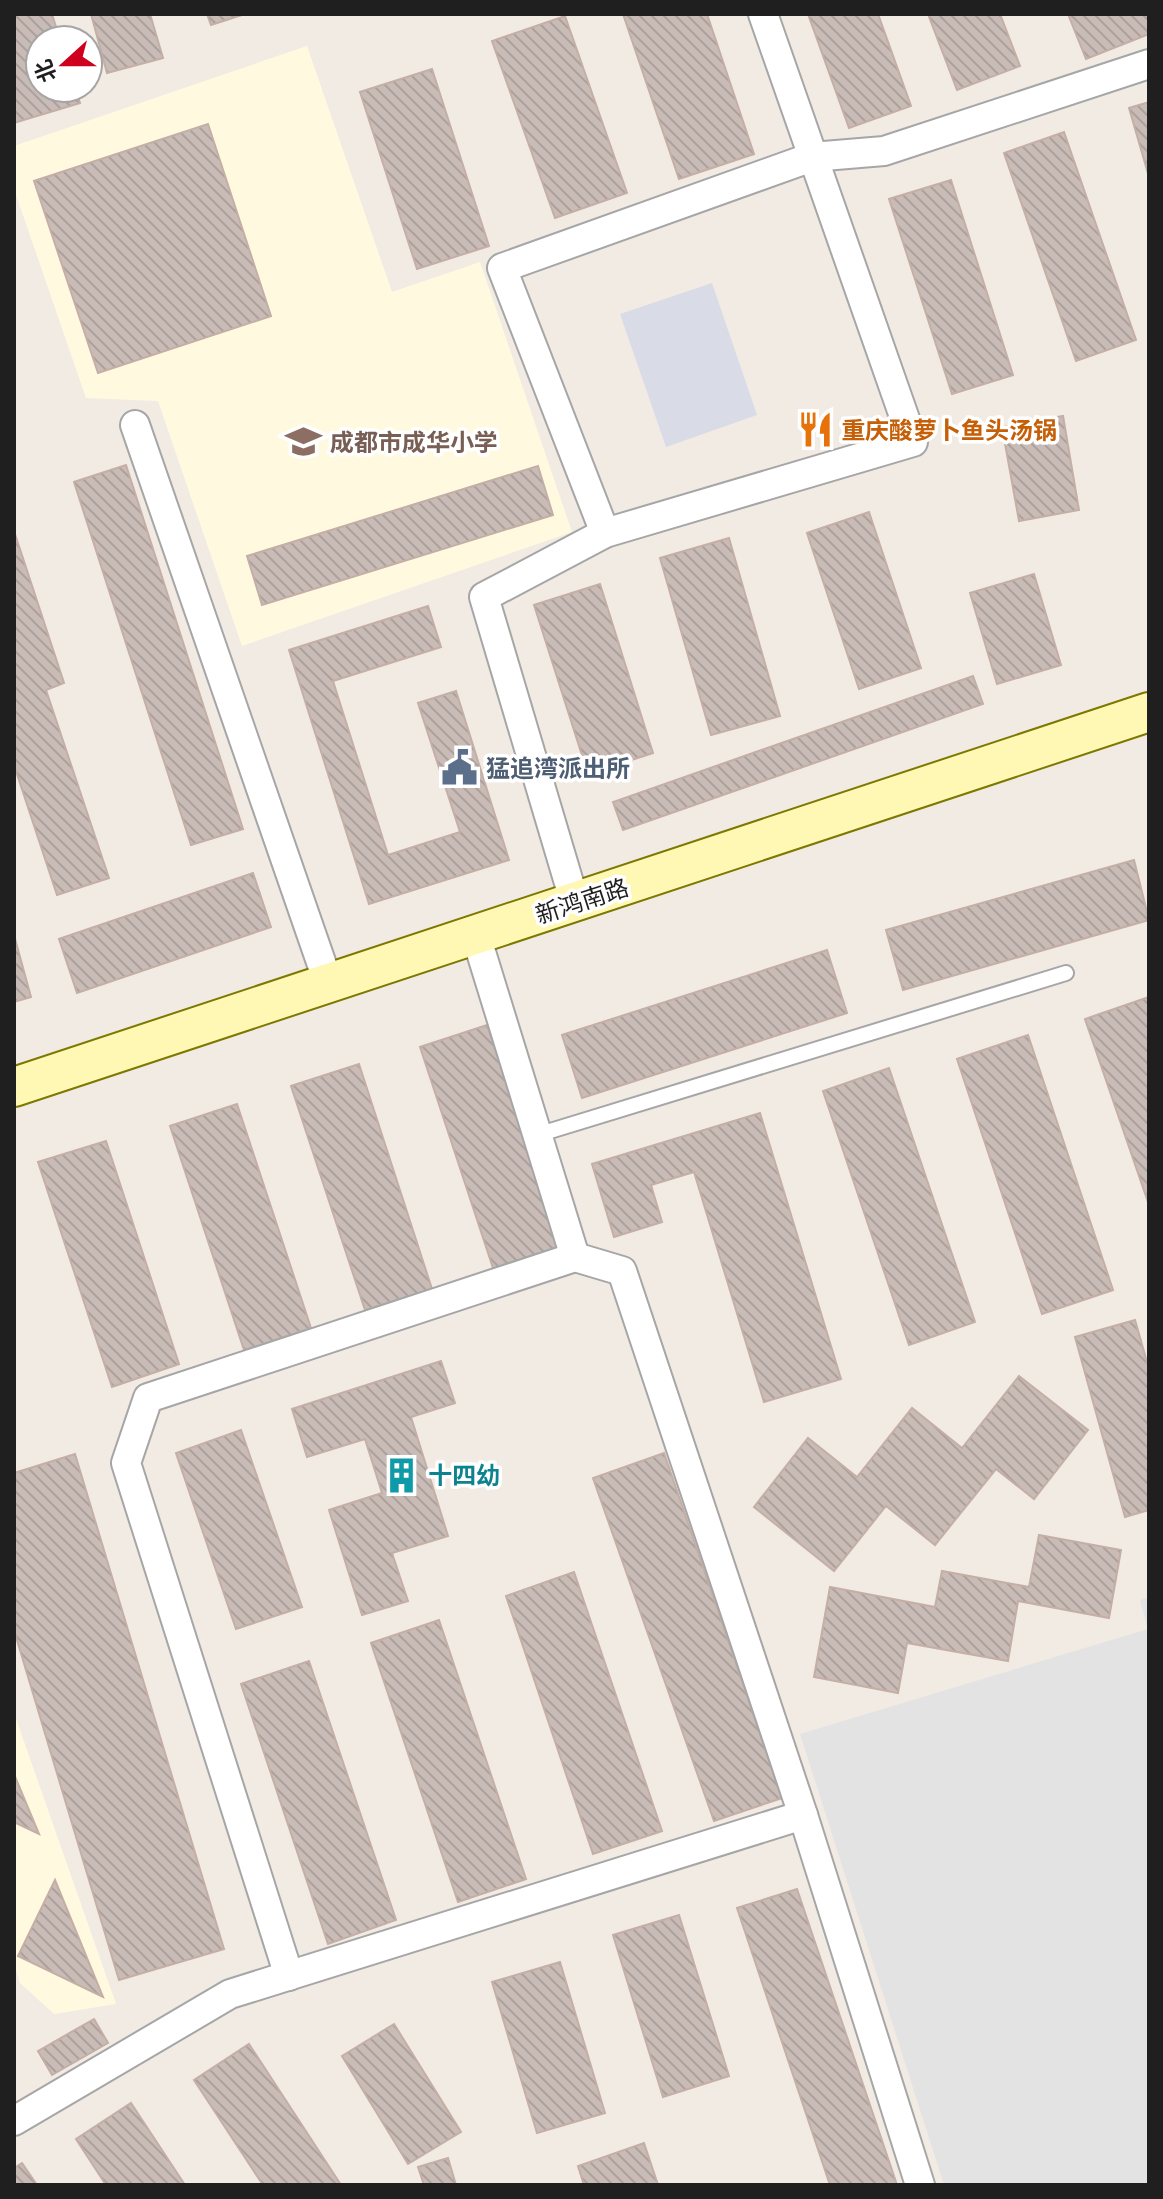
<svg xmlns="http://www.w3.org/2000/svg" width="1163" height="2199" viewBox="0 0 1163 2199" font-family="'PT Sans Narrow','Noto Sans SC',sans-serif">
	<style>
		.education { fill: #fffadf }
		.parking { fill: #e3e3e3 }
		.plaza { fill: #d9dbe7 }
		.building { fill: url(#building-back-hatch); stroke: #c4aea5; stroke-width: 2 }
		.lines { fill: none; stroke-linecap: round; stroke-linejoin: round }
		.lane-casing { stroke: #a6a6a6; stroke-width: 18 }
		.street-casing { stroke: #a6a6a6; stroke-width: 32 }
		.secondary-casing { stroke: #7c7800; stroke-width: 42 }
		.lane { stroke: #fff; stroke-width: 14 }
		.street { stroke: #fff; stroke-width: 28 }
		.secondary { stroke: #fff8b4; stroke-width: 38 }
		.labels { text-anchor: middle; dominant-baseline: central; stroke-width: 7; stroke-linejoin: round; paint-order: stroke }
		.food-label { font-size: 24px; font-weight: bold; fill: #c56008; stroke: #fff; text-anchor: start }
		.education-label { font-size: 24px; font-weight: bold; fill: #785e54; stroke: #fff; text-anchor: start }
		.service-label { font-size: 24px; font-weight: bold; fill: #4e5e75; stroke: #fff; text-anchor: start }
		.street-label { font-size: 24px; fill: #1f1f1f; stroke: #fff }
		.culture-label { font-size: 24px; font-weight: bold; fill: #0d838f; stroke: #fff; text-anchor: start }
	</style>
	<defs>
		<pattern id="building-back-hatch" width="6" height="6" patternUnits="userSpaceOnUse" patternTransform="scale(2)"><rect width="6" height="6" fill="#c9bcb7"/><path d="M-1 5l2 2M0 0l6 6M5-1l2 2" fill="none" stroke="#aca19d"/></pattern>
	</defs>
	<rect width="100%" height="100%" fill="#f1ebe4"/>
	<g class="education">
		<path d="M307,46L392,292L480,262L572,532L242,646L158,401L86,398L14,189V146Z"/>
		<path d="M14,1713L116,2004L54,2014L20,1983L14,1964Z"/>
	</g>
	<path class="parking" d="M1149,1597V2185H944L800,1734L1148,1629L1140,1600Z"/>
	<path class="plaza" d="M712,283L757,415L666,447L620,314Z"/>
	<g class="building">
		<path d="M14,14H52L60,40H40V88H75L80,103L14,123Z"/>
		<path d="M91,14H150L163,58L107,73Z"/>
		<path d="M207,14H245L211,25Z"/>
		<path d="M623,14H707L754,154L679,179Z"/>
		<path d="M808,14H878L911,106L849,128Z"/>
		<path d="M928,14H1000L1020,66L957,90Z"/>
		<path d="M1068,14H1149V34L1086,59Z"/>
		<path d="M565,16L627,193L555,218L492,41Z"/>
		<path d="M432,69L489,246L417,269L360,92Z"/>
		<path d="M1149,102V177L1129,108Z"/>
		<path d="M208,124L271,316L98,373L34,181Z"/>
		<path d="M1064,132L1136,340L1076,361L1004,153Z"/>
		<path d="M951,180L1013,375L952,394L889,199Z"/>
		<path d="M1063,416L1079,510L1019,521L1002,427Z"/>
		<path d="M126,465L243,829L191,845L74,482Z"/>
		<path d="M538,466L553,515L262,605L247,556Z"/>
		<path d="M869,512L921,668L859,689L807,533Z"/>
		<path d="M14,531L64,683L46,690L109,878L57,895L14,765Z"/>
		<path d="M729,538L780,716L711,735L660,558Z"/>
		<path d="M1034,574L1061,665L997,684L970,593Z"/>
		<path d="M600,584L653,753L588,774L534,605Z"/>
		<path d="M428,606L441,647L333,681L388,855L460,832L418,703L456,691L509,860L369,904L289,650Z"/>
		<path d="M973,676L983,704L623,830L613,802Z"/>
		<path d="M1134,860L1149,920L903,990L886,930Z"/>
		<path d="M253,873L271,927L77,993L59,939Z"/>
		<path d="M14,935L31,997L14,1002Z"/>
		<path d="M827,950L847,1013L582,1098L562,1035Z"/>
		<path d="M1149,997V1205L1085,1019Z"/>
		<path d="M487,1025L561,1249L494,1271L420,1047Z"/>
		<path d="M1028,1035L1113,1290L1042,1314L957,1059Z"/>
		<path d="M359,1064L432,1289L365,1310L291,1086Z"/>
		<path d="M889,1068L975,1322L909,1345L823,1091Z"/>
		<path d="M237,1104L311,1328L244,1350L170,1126Z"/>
		<path d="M760,1113L841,1379L764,1402L694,1172L651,1185L662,1222L614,1237L592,1164Z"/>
		<path d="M106,1141L179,1364L112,1387L38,1162Z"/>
		<path d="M1135,1320L1149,1369V1510L1125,1517L1075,1337Z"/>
		<path d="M441,1361L455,1403L411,1417L448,1536L392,1553L408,1601L362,1615L329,1510L382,1493L365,1439L307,1457L292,1409Z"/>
		<path d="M1019,1376L1088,1430L1034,1499L996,1469L935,1545L886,1506L834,1571L754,1507L808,1438L857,1477L912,1408L962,1448Z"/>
		<path d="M241,1430L302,1607L236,1629L176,1453Z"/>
		<path d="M664,1453L782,1798L714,1821L593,1478Z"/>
		<path d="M75,1454L224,1949L119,1980L14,1630V1473Z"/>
		<path d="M1039,1535L1121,1550L1109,1618L1018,1601L1008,1661L907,1643L898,1693L814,1677L830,1587L935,1607L942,1571L1029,1587Z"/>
		<path d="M574,1572L662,1831L593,1854L506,1596Z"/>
		<path d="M439,1620L526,1879L458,1902L371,1643Z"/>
		<path d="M309,1661L396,1920L328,1944L241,1684Z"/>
		<path d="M14,1774L39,1834L14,1822Z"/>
		<path d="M55,1880L103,1997L18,1956Z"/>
		<path d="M797,1889L897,2185H830L737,1908Z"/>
		<path d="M679,1915L729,2076L663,2097L613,1935Z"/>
		<path d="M560,1962L605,2113L537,2133L492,1982Z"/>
		<path d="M94,2019L108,2043L52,2075L38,2051Z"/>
		<path d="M394,2024L461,2132L408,2164L342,2056Z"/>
		<path d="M249,2044L341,2185H263L194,2080Z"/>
		<path d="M131,2103L185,2185H106L76,2139Z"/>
		<path d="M644,2143L658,2185H584L578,2166Z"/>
		<path d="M448,2158L456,2185H424L418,2167Z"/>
		<path d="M22,2163L37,2185H14V2168Z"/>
	</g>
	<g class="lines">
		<defs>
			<path id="lane" d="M537,1135L1066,973"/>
			<g id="street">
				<path d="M135,425L329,985"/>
				<path d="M605,533L502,268L812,157L884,151L1149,64"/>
				<path d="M575,903L484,597L605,533L913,442L763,14"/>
				<path d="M476,936L575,1257L622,1271L803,1815L920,2185"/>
				<path d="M289,1976L126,1463L148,1398L575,1257"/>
				<path d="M14,2121L230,1994L803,1815"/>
			</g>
			<path id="secondary" d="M14,1087L1149,712"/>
		</defs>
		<use href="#lane" class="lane-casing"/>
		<use href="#street" class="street-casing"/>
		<use href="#secondary" class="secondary-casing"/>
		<use href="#lane" class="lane"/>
		<use href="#street" class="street"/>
		<use href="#secondary" class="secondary"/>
	</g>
	<defs>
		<symbol id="restaurant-bare" viewBox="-9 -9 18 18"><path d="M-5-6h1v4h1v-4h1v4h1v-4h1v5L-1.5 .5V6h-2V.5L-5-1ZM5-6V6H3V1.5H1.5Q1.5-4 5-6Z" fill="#e8710a" stroke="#fff" stroke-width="2.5" paint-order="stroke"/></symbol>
		<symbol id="school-bare" viewBox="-9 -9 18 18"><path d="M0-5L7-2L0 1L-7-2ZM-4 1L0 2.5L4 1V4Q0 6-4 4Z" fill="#8d6e63" stroke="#fff" stroke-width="2.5" paint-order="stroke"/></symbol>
		<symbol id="civic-bare" viewBox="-9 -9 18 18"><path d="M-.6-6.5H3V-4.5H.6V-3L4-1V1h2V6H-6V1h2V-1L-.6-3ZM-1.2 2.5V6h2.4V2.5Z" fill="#5c6f8a" stroke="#fff" stroke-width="2.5" paint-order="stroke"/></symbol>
		<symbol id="building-bare" viewBox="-9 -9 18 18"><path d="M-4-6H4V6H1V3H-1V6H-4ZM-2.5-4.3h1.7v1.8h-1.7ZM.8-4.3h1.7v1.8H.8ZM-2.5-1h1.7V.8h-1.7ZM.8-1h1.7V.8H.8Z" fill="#0f9aa8" stroke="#fff" stroke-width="2.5" paint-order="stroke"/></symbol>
	</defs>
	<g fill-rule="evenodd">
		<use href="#restaurant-bare" x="790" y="404" width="51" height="51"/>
		<use href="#school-bare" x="278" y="416" width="51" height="51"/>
		<use href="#civic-bare" x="434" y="742" width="51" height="51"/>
		<use href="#building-bare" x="376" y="1450" width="51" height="51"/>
	</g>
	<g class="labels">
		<g class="food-label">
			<text x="841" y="430">重庆酸萝卜鱼头汤锅</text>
		</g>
		<g class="education-label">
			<text x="330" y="442">成都市成华小学</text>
		</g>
		<g class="service-label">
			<text x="486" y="768">猛追湾派出所</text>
		</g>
		<g class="street-label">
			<text transform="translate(582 901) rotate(-18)">新鸿南路</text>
		</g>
		<g class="culture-label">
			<text x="428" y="1475">十四幼</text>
		</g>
	</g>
	<rect width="1163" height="2199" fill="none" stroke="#1f1f1f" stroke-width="32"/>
	<g transform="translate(64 64) rotate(249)"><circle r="38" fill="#ffffff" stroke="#a5a5a5" stroke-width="2"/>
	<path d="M0-6L14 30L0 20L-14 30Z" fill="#ce001d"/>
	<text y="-12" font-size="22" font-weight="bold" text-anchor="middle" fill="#1f1f1f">北</text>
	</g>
</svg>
